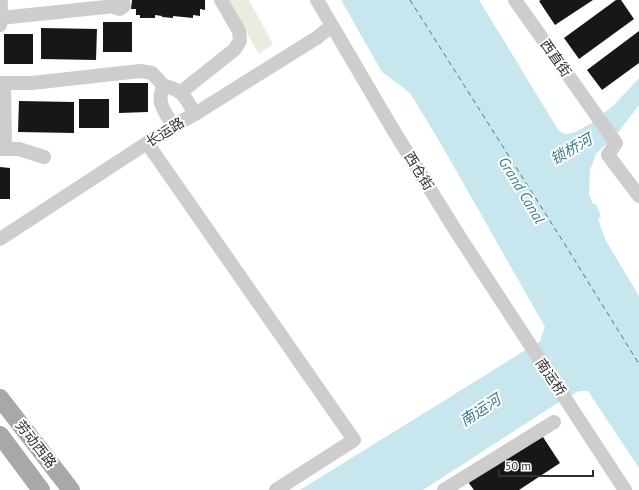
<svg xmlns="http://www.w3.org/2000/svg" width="639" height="490" viewBox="0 0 639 490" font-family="'PT Sans','Noto Sans SC',sans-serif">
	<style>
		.green { fill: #e8eddd }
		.water { fill: #c8e6ee }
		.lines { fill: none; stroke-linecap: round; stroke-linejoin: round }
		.ferry { stroke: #377c8f; stroke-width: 1; stroke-dasharray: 5 4; stroke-linecap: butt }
		.building { fill: #171717 }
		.minor { stroke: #cdcdcd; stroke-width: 14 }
		.major { stroke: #a8a8a8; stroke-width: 18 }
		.labels { text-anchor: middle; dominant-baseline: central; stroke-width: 4; stroke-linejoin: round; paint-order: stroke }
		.street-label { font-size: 14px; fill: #303030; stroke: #fff }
		.water-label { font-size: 15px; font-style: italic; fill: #377c8f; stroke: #fff }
	</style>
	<rect width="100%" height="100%" fill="#fff"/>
	<path class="green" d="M228,0H249L273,44L259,54Z"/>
	<path class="water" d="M341,0H479L559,131L565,134L573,133L590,124L614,105L639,78V105L617,134L596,154L590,170L589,194L593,204H596L601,217L598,219L606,241L639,296V468L588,391H579L553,406L423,490H300L540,341L545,327L441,144L410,93L382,72Z"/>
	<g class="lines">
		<path class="ferry" d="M410,0L564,243L639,364"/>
	</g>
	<g class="building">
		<path d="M132,0H205V10L200,9V16L193,15V18L173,16V18L162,17V16L155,15V18H140V15H136V9H131Z"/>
		<path d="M541,0H593L555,25L539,1Z"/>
		<path d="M616,0H621L634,19L579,59L564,38Z"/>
		<rect x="103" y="22" width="29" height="30"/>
		<path d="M41,28L97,29L96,60L41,59Z"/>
		<path d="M639,31V63L602,90L587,70Z"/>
		<rect x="4" y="34" width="29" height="30"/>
		<path d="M119,83H148V112L119,113Z"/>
		<rect x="79" y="99" width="30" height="29"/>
		<path d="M19,101L74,102V133L18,132Z"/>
		<path d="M0,167L10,168V199H0Z"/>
		<path d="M541,434L560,463L519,490H474L468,482Z"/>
	</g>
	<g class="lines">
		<g class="minor">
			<path d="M115,0L114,5L116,8L120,9L124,6L123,0"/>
			<path d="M317,0L392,128L459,236L625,490"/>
			<path d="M515,0L616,143L608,155L639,196"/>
			<path d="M0,18L115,6"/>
			<path d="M0,25L1,0"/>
			<path d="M0,83H32L140,71L152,73L164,86"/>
			<path d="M4,83L5,149"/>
			<path d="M181,92L234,50L240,41L239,31L221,0"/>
			<path d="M173,126C165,111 155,102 164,86C183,89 186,99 195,114"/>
			<path d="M147,143L354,440L276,490"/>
			<path d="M0,149H19L44,157"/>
			<path d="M0,239L173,126L195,114L318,37L331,26"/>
			<path d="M444,490L554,422"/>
		</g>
		<g class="major">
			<path d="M0,398L71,490"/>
			<path d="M0,435L41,490"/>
		</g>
	</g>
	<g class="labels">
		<g class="street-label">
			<text transform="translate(556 58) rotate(55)">西直街</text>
			<text transform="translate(165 132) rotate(-32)">长运路</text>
			<text transform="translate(419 171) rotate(58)">西仓街</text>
			<text transform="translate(551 377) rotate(56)">南运桥</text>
			<text transform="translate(36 444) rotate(52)">劳动西路</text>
		</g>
		<g class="water-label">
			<text transform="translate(571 149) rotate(-30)">锁桥河</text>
			<text transform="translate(522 190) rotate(59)">Grand Canal</text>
			<text transform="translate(480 410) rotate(-33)">南运河</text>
		</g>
	</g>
	<path d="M499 470v6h94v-6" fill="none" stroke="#303030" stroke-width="2"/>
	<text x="505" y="470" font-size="12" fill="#303030" stroke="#ffffff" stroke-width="3" paint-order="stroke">50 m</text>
</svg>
